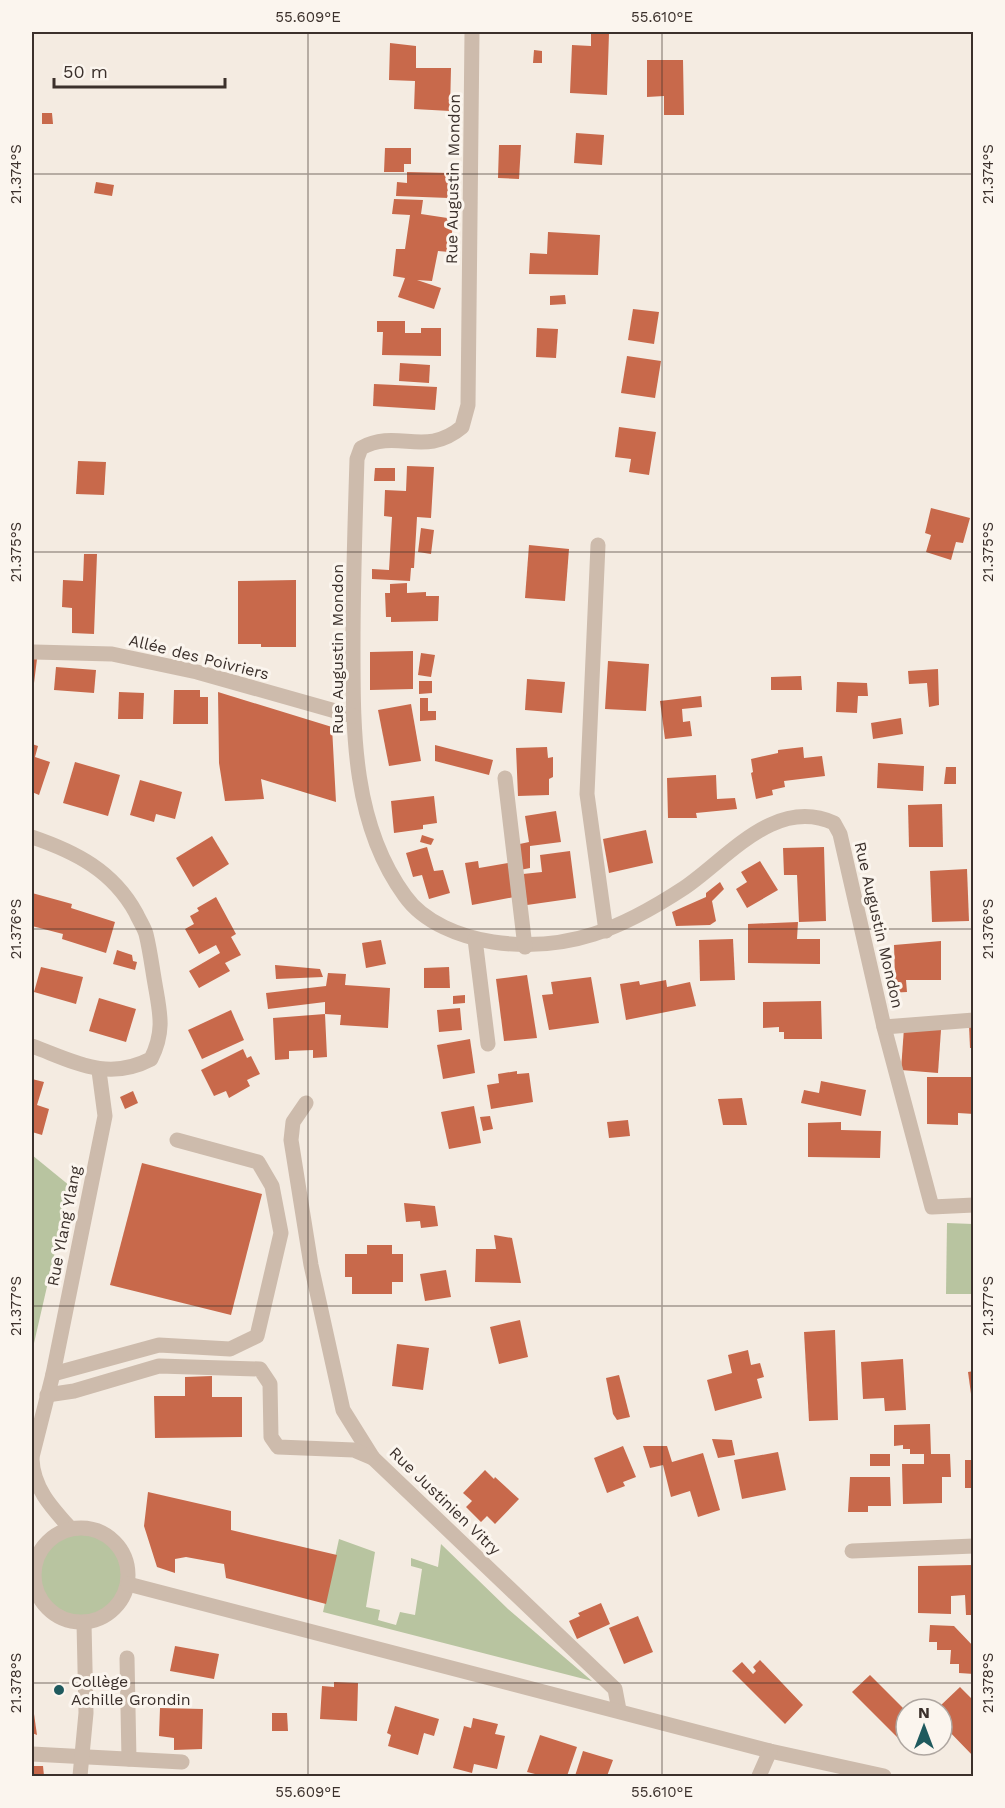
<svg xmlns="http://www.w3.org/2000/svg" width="1005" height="1808" viewBox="0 0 1005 1808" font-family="'Work Sans',sans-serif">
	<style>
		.green { fill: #b8c4a0 }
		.building { fill: #c8694b }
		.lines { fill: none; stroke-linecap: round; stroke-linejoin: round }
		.minor { stroke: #cdbbac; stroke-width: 15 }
		.ticks { fill: none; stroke: #3b302b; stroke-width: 1.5; stroke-opacity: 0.45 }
		.poi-dot { fill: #1f5a5e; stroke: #fbf5ee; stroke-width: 2 }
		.labels { text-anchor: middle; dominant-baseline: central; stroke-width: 6; stroke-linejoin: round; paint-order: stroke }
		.street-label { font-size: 16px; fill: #3b302b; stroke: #fbf5ee }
		.poi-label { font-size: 16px; fill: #3b302b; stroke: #fbf5ee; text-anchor: start }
		.neatline { fill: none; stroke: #3b302b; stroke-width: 2 }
		.ticks-label { font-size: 15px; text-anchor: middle; fill: #3b302b }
	</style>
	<rect width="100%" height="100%" fill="#f4ebe1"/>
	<g class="green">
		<path d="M32,1155L70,1186L32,1352Z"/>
		<path d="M947,1223L973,1224V1294H946Z"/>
		<circle cx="82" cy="1575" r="47"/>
		<path d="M339,1539L375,1552L366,1607L380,1610L378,1620L396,1625L400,1612L415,1615L422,1569L411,1566V1558L438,1567L441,1544L508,1609L592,1681L323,1612Z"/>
	</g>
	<g class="building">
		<path d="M591,32L609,33L607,95L570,93L572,45L591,46Z"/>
		<path d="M390,43L416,46V68H451L450,111L414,109L415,81L389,80Z"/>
		<path d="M534,50L542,51V63H533Z"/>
		<path d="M647,60H683L684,115H664V96L647,97Z"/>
		<path d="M42,113H52L53,124H42Z"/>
		<path d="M576,133L604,135L602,165L574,163Z"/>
		<path d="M499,145H521L519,179L498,178Z"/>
		<path d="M385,148H411V164H404V172H384Z"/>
		<path d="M407,172L450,173L449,198L396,196L397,182L407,183Z"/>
		<path d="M96,182L114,185L112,196L94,193Z"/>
		<path d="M394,199L423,200L421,214L454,219L449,252L438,251L432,281L417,280L441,288L434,309L398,297L405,278L393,276L396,249H405L410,215L392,214Z"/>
		<path d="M548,232L600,235L598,275L529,274L530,253L547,254Z"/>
		<path d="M565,295L566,304L550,305V296Z"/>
		<path d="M633,309L659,312L654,344L628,340Z"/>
		<path d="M377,321H405V333H421V328H441V356L382,355L383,332H377Z"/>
		<path d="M537,328L558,329L556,358L536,357Z"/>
		<path d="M627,356L661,361L655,398L621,393Z"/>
		<path d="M400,363L430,365L429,383L399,381Z"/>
		<path d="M374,384L437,387L435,410L373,406Z"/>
		<path d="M619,427L656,432L649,475L629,472L631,459L615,457Z"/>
		<path d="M78,461L106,462L104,495L76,494Z"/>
		<path d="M407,466L434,467L431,518L417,517L414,568H411L410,581L372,579V569L389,570L392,517L384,516L385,490L406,491Z"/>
		<path d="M375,468H395V481H374Z"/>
		<path d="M931,508L970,518L963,543L956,542L951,560L926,552L931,535L925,533Z"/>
		<path d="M421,528L434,530L431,554L418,552Z"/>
		<path d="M529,545L569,549L565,601L525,598Z"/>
		<path d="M84,554H97L94,634L72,633V608L62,607L63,580L83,581Z"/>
		<path d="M296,580V647H261V644H238V581Z"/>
		<path d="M407,583V593L426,592V596H439L438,621L391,622V617H386L385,593H390V584Z"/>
		<path d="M413,651V689L370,690V652Z"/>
		<path d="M421,653L435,655L431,677L418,675Z"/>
		<path d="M32,658L37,659L33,691H32Z"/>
		<path d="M608,661L649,664L646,711L605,709Z"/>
		<path d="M56,667L96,670L94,693L54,690Z"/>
		<path d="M938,669L939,705L929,707L927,683L909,684L908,671Z"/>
		<path d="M801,676L802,690H771V677Z"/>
		<path d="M527,679L565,682L562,713L525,710Z"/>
		<path d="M419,681H432V693L419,694Z"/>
		<path d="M837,682L867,683L868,696H858L857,713L836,712Z"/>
		<path d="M174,690H200V697H208V724H173Z"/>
		<path d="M119,692L144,693L143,719H118Z"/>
		<path d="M218,692L332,727L336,802L261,779L264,799L225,801L219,763Z"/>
		<path d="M701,696L702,707L682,709L683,722L690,721L692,736L665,739L660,701Z"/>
		<path d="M420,698H428V711H436V720L420,721Z"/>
		<path d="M411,704L421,761L389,766L378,710Z"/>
		<path d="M901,718L903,734L873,739L871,723Z"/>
		<path d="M32,744L38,746L35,757L50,762L39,795L32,792Z"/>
		<path d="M435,745L493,760L489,775L435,761Z"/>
		<path d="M547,747L548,758L553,757V777L549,779V795L518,796L516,748Z"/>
		<path d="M803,747L804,758L822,756L825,776L784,781L785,787L772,790L773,795L756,799L751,773L753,772L751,759L778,753V750Z"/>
		<path d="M75,762L120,775L108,816L63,803Z"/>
		<path d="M878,763L924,766L923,791L877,788Z"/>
		<path d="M946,767H956V784H944Z"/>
		<path d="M716,775L717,799L735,798L737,809L696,813L697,818H668L667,778Z"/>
		<path d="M140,780L182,792L175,819L156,814L154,822L130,815Z"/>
		<path d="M434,796L437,823L423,825V829L394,833L391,801Z"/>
		<path d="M942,804L943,847H909L908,805Z"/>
		<path d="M556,811L561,842L530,846V868L520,870L515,845L529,842L525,816Z"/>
		<path d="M646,830L653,863L609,873L603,839Z"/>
		<path d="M422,835L434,839L431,845L420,842Z"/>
		<path d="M212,836L229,864L193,887L176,858Z"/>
		<path d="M427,847L434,871L443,870L450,893L429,899L422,875L413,877L406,853Z"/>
		<path d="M824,847L826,921L799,922L797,875H784L783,848Z"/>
		<path d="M570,851L576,898L527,905L523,874L542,872L540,855Z"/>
		<path d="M478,861L479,868L508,863L514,897L472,905L465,863Z"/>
		<path d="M760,861L778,890L747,908L736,889L747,882L741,872Z"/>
		<path d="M967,869L969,921L932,922L930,871Z"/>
		<path d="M720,882L724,889L712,901L716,921L710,925L676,926L672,912L706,897V893Z"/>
		<path d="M32,893L72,904L71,908L115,922L106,953L62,939L63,934L32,926Z"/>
		<path d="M216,897L236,934L231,937L241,955L225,963L230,971L199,988L189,971L220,953L216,945L199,954L185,929L194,924L190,916L199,911L197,908Z"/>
		<path d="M798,922L797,939H820V964L748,963V924Z"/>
		<path d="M733,939L735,980L700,981L699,940Z"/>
		<path d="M381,940L386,964L366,968L362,943Z"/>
		<path d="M941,941V980H906L907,992L888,993V977H895L894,945Z"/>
		<path d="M117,950L132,955L133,961L137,962L135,970L113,964Z"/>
		<path d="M275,965L320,969L323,977L276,979Z"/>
		<path d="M41,967L83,977L76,1004L34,992Z"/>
		<path d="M449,967L450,988H424V968Z"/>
		<path d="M328,973L346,974L345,985L390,988L388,1028L340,1025L341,1015L325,1014V1002L268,1009L266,993L326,986Z"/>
		<path d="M527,975L537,1038L504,1041L496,979Z"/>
		<path d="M591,977L599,1023L549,1030L542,995L553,994L551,982Z"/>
		<path d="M666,980L667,987L690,982L696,1006L626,1020L620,984L639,981L640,985Z"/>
		<path d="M465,995V1003L453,1004V996Z"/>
		<path d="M99,998L136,1009L126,1042L89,1031Z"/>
		<path d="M821,1001L822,1039H784V1032H779V1027L763,1028V1002Z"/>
		<path d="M460,1008L462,1030L439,1032L437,1010Z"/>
		<path d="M231,1010L244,1040L202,1059L188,1030Z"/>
		<path d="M325,1014L327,1057L313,1058V1050L289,1051V1059L275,1060L273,1018Z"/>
		<path d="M974,1024V1048H970L969,1025Z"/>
		<path d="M904,1028L941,1030L938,1073L901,1070Z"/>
		<path d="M470,1039L475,1073L443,1079L437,1045Z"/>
		<path d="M243,1049L247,1058L251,1056L260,1074L247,1080L250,1086L229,1098L226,1091L214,1096L201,1070Z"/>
		<path d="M517,1071V1074L529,1073L533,1102L491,1109L487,1085L499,1083L498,1074Z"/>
		<path d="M927,1077H972L974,1114L958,1113V1125L927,1124Z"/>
		<path d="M32,1079L44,1082L37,1105L49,1109L42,1135L32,1132Z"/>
		<path d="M821,1081L866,1090L861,1116L801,1103L804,1090L819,1093Z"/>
		<path d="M133,1091L138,1103L125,1109L120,1097Z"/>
		<path d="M742,1098L747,1125H723L718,1099Z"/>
		<path d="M474,1106L481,1143L449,1149L441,1112Z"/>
		<path d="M490,1116L493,1129L483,1131L480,1117Z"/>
		<path d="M628,1120L630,1136L609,1138L607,1122Z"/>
		<path d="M841,1122V1130L881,1131L880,1158L808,1157V1123Z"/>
		<path d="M142,1163L262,1194L231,1315L110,1285Z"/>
		<path d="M404,1203L435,1206L438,1226L421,1228L420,1221L406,1222Z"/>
		<path d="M494,1235L512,1238L521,1283L475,1282L476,1249H496Z"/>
		<path d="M367,1245H392V1254H403V1282H392V1294H352V1277H345V1254H367Z"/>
		<path d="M446,1270L451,1297L425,1301L420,1274Z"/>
		<path d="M520,1320L528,1357L499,1364L490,1327Z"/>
		<path d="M835,1330L838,1420L809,1421L804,1332Z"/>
		<path d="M397,1344L429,1348L423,1390L392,1386Z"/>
		<path d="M748,1350L751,1365L760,1363L764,1377L757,1379L762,1398L715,1411L707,1380L732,1373L728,1355Z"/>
		<path d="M903,1359L906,1410L885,1411L884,1398L863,1399L861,1362Z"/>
		<path d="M974,1371V1401H972L968,1372Z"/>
		<path d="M619,1375L630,1417L617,1420L613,1414L606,1378Z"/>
		<path d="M212,1376V1397H242V1437L155,1438L154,1396H185V1377Z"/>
		<path d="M930,1424L931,1454H950L951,1477H942V1503L903,1504L902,1464H924V1454H910V1449H903V1445L894,1446V1425Z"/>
		<path d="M712,1439L732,1440L735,1455L718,1458Z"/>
		<path d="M623,1446L636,1477L623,1482L625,1486L607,1493L594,1458Z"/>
		<path d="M643,1446H667L672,1462L703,1453L720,1510L698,1517L690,1491L671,1497L663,1465L650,1468Z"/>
		<path d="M778,1452L786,1490L742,1499L734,1460Z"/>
		<rect x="870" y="1454" width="20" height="12"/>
		<rect x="965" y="1460" width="9" height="28"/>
		<path d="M485,1470L494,1479L495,1477L519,1499L495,1524L487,1516L481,1522L466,1507L472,1501L463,1493Z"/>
		<path d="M850,1477H890L891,1506H868V1512H848Z"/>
		<path d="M148,1492L231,1511V1530L337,1555L326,1604L226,1578L224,1564L186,1557L175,1559V1573L157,1567L144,1526Z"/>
		<path d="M974,1565V1615H966L965,1595L951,1596V1614L918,1613V1566Z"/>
		<path d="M601,1603L610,1624L577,1639L569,1621L580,1616L578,1613Z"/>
		<path d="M638,1616L653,1652L624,1664L609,1628Z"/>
		<path d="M930,1625L954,1626L974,1647V1674L959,1673V1664H950L951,1650H937V1642H929Z"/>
		<path d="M175,1646L219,1654L214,1679L170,1671Z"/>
		<path d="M760,1660L803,1705L785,1724L732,1671L742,1662L753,1674L756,1671L753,1667Z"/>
		<path d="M870,1675L906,1711V1730L898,1738L852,1692Z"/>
		<path d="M334,1682L358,1683L357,1721L320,1719L322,1686L334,1687Z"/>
		<path d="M960,1687L974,1701V1757L944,1726L951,1719L939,1707Z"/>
		<path d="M395,1706L439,1719L434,1736L424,1733L418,1755L388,1746L391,1735L387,1733Z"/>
		<path d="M32,1707H33L37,1735L32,1733Z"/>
		<path d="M160,1708L203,1709L202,1749L174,1750V1738L159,1736Z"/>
		<path d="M272,1713H287L288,1731H272Z"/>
		<path d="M473,1718L498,1724L495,1734L505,1736L497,1769L474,1764L472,1773L453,1768L464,1726L471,1728Z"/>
		<path d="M540,1735L577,1747L567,1776H543L527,1772Z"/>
		<path d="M583,1751L613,1760L607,1776H575Z"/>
		<path d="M32,1766H43L44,1776H32Z"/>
	</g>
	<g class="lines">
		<g class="minor">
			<path d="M472,32L468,405L462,427C425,458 398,428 361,448L357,459C355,521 353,583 353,645C353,730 352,824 405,896C424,923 461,937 493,942C568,953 623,928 684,888C727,859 775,796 834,823L840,834L884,1027L932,1207L974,1205"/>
			<path d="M598,545L587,794L606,931"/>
			<path d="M34,652L112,654L197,672L353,716"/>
			<path d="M505,778L525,947"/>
			<path d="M32,837C76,852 113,871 136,913C139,920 144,927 146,934C150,950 152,967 155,984C160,1013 165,1031 151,1059C107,1082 73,1061 32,1046"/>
			<path d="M475,939L488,1044"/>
			<path d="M884,1027L974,1020"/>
			<path d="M306,1103L293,1122L291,1140L311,1265L343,1410L373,1458L615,1689L619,1710"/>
			<path d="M53,1374L159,1345L230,1349L257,1336L281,1233L272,1186L258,1162L177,1140"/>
			<path d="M47,1395L74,1391L159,1366L260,1369L270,1384L271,1437L278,1447L354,1450L373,1458"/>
			<path d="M32,1457L53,1374L105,1116L99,1071"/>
			<path d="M32,1459C33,1488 52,1508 71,1529"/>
			<circle cx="81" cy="1575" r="47"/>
			<path d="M852,1551L974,1546"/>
			<path d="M128,1584L770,1751L884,1776"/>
			<path d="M127,1658L129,1759"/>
			<path d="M32,1754L182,1762"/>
			<path d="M80,1776L86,1713L84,1623"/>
			<path d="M759,1776L770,1751"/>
		</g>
	</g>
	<path class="ticks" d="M308,32V1776M662,32V1776M32,174H974M32,552H974M32,929H974M32,1306H974M32,1683H974"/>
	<circle class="poi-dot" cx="59" cy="1690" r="6"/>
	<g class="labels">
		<g class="street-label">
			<text transform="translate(453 179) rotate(-89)">Rue Augustin Mondon</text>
			<text transform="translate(337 649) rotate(-90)">Rue Augustin Mondon</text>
			<text transform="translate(199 657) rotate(14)">Allée des Poivriers</text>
			<text transform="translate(879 925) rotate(77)">Rue Augustin Mondon</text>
			<text transform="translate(64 1226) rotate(-79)">Rue Ylang Ylang</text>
			<text transform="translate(445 1501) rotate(44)">Rue Justinien Vitry</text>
		</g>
		<g class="poi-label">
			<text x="71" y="1681">Collège<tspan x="71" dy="18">Achille Grondin</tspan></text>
		</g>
	</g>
	<rect width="1005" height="1808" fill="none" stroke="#fbf5ee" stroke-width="66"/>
	<g transform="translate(924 1727)"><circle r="28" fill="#fbf5ee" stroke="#aea6a0" stroke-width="1.5"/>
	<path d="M0-4.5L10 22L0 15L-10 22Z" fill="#1f5a5e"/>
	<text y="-9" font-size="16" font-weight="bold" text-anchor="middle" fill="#3b302b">N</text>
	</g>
	<path d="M54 78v9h171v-9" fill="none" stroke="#3b302b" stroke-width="3"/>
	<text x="63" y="78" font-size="18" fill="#3b302b" stroke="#fbf5ee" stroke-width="4.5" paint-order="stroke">50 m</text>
	<rect x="33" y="33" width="939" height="1742" class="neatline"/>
	<g class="ticks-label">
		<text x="308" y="22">55.609°E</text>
		<text x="662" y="22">55.610°E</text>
		<text transform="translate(16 174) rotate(-90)" y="5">21.374°S</text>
		<text transform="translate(988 174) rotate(-90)" y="5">21.374°S</text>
		<text transform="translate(16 552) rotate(-90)" y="5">21.375°S</text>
		<text transform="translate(988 552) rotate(-90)" y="5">21.375°S</text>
		<text transform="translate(16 929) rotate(-90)" y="5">21.376°S</text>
		<text transform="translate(988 929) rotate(-90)" y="5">21.376°S</text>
		<text transform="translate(16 1306) rotate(-90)" y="5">21.377°S</text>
		<text transform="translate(988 1306) rotate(-90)" y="5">21.377°S</text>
		<text transform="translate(16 1683) rotate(-90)" y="5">21.378°S</text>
		<text transform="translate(988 1683) rotate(-90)" y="5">21.378°S</text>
		<text x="308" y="1797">55.609°E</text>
		<text x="662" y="1797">55.610°E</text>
	</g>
</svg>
